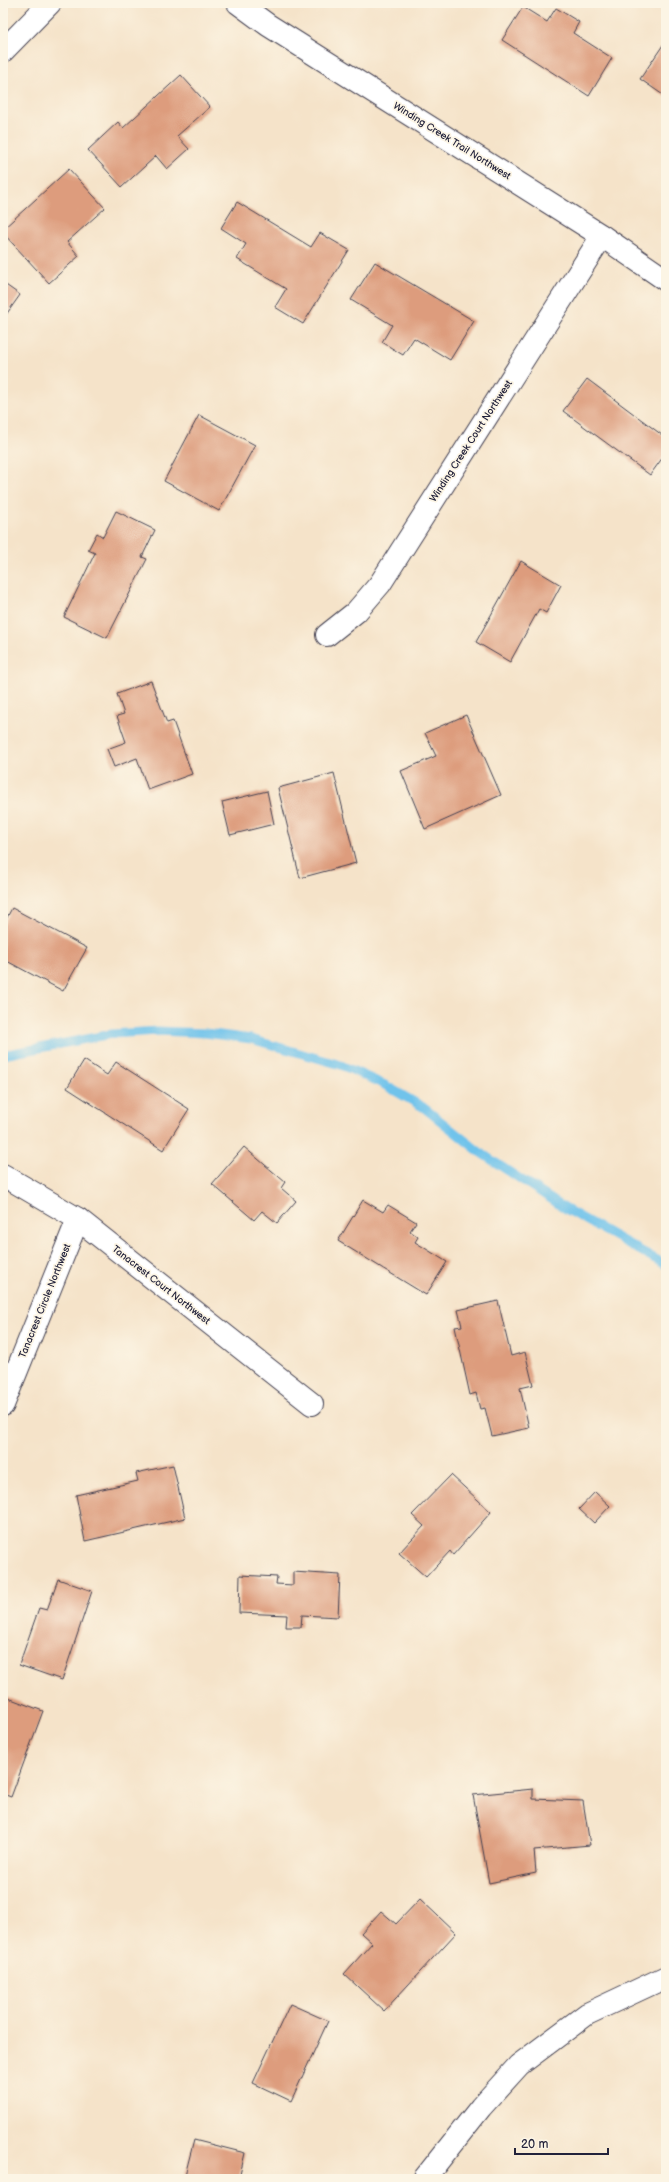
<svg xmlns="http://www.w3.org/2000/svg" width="669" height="2182" viewBox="0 0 669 2182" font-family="'Balsamiq Sans',sans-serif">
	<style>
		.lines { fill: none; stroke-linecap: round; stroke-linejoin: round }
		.stream { stroke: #6fc3eb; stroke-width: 9 }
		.building { fill: #dd9c7d }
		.minor-casing { stroke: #423f50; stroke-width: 24 }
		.minor { stroke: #fff; stroke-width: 22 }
		.labels { text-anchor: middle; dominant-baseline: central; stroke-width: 3.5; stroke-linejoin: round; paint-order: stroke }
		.street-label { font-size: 10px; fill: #22223b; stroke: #fcf5e5 }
	</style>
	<rect width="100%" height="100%" fill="#fcf5e5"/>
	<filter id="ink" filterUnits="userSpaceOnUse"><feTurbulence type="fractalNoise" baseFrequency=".025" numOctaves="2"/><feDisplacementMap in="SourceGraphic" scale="8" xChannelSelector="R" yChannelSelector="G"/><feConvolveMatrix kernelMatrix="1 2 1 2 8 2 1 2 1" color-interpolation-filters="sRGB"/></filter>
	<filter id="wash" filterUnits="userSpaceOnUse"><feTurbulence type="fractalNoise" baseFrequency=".012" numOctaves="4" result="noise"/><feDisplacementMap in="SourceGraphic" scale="16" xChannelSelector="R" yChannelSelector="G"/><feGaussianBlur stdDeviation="0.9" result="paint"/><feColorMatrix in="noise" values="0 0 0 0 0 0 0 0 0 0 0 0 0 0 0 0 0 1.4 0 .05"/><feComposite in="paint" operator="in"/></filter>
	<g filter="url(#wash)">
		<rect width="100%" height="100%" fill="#f5e3c9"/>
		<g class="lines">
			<path class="stream" d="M3,1055L112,1034L158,1031L205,1033L251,1039L341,1065L383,1084L423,1107L481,1153L566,1209L666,1265"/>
		</g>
		<g id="blocks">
			<g class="building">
				<path d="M523,7L547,22L556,8L579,22L573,33L612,58L589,96L502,40Z"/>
				<path d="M665,42L666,43V97L640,79Z"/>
				<path d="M181,75L210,107L177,136L189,149L167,169L156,156L122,187L88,150L118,122L123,128Z"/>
				<path d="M69,169L105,208L67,242L79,256L49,283L3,233V229Z"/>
				<path d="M237,202L311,247L320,233L349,250L303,324L275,307L286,289L237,259L246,244L221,228Z"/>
				<path d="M375,262L474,321L450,360L414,338L403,355L382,342L392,325L351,300Z"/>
				<path d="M3,283L20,295L3,319Z"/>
				<path d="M587,379L666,438V453L650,475L563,411Z"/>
				<path d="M199,415L255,445L219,511L164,481Z"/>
				<path d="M116,511L155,530L142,557L147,559L107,638L64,617L95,553L88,550L97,533L103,537Z"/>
				<path d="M521,561L561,585L546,613L539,609L510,662L476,642Z"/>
				<path d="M151,681L167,723L173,721L192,774L148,790L137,758L114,767L107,749L126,742L117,716L124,714L117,694Z"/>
				<path d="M466,715L501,795L425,829L401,771L436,756L425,733Z"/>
				<path d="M334,773L356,863L300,878L278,788Z"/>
				<path d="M267,791L274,824L230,835L222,802Z"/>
				<path d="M12,908L87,948L63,991L3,959V925Z"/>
				<path d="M84,1060L107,1075L116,1062L189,1109L163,1150L67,1088Z"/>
				<path d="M244,1147L285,1182L281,1188L296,1201L277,1223L262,1211L254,1220L212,1184Z"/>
				<path d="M363,1200L383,1212L388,1205L416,1222L410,1231L418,1237L415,1242L447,1262L426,1295L338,1241Z"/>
				<path d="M498,1301L511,1356L525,1352L533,1385L520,1388L529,1428L492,1436L485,1408L480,1409L476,1393L470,1395L455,1327L462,1326L458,1310Z"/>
				<path d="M173,1465L185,1518L85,1541L76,1495L138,1481L136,1473Z"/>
				<path d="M451,1475L491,1512L453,1555L450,1551L426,1577L399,1553L424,1526L412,1515Z"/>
				<path d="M595,1492L610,1506L594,1523L579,1509Z"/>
				<path d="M293,1572L340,1575L338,1617L302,1615L301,1627H286L287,1615L239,1613L240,1575L277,1577L276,1584L293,1585Z"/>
				<path d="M58,1579L92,1591L62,1680L19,1665L39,1608L47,1610Z"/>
				<path d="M3,1696L43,1711L11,1797L3,1794Z"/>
				<path d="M533,1789V1799L583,1801L590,1845L534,1850L536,1873L489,1883L473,1795Z"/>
				<path d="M420,1899L456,1933L384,2011L344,1974L372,1943L361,1933L381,1911L396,1924Z"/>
				<path d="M290,2004L328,2021L291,2101L253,2083Z"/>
				<path d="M194,2140L245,2153L239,2179H184Z"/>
			</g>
		</g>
	</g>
	<g filter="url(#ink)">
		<use href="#blocks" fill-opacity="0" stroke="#423f50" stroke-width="1"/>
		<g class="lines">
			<defs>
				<g id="minor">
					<path d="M238,3L268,25L602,236L666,280"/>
					<path d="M3,51L50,3"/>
					<path d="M327,635L356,612L380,584L602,236"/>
					<path d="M3,1175L78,1219L312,1404"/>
					<path d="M3,1405L78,1219"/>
					<path d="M424,2179L481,2107L519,2065L587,2014L666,1977"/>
				</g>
			</defs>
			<use href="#minor" class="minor-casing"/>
			<use href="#minor" class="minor"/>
		</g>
	</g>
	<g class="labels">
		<g class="street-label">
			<text transform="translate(452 141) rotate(32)">Winding Creek Trail Northwest</text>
			<text transform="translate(471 441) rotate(-57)">Winding Creek Court Northwest</text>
			<text transform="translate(161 1285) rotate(38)">Tanacrest Court Northwest</text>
			<text transform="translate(45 1301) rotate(-68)">Tanacrest Circle Northwest</text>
		</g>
	</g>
	<rect width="669" height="2182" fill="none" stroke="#fcf5e5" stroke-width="16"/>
	<path d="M515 2148v6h93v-6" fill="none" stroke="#22223b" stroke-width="2"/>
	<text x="521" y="2148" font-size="12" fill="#22223b" stroke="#fcf5e5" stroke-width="3" paint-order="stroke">20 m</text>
</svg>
